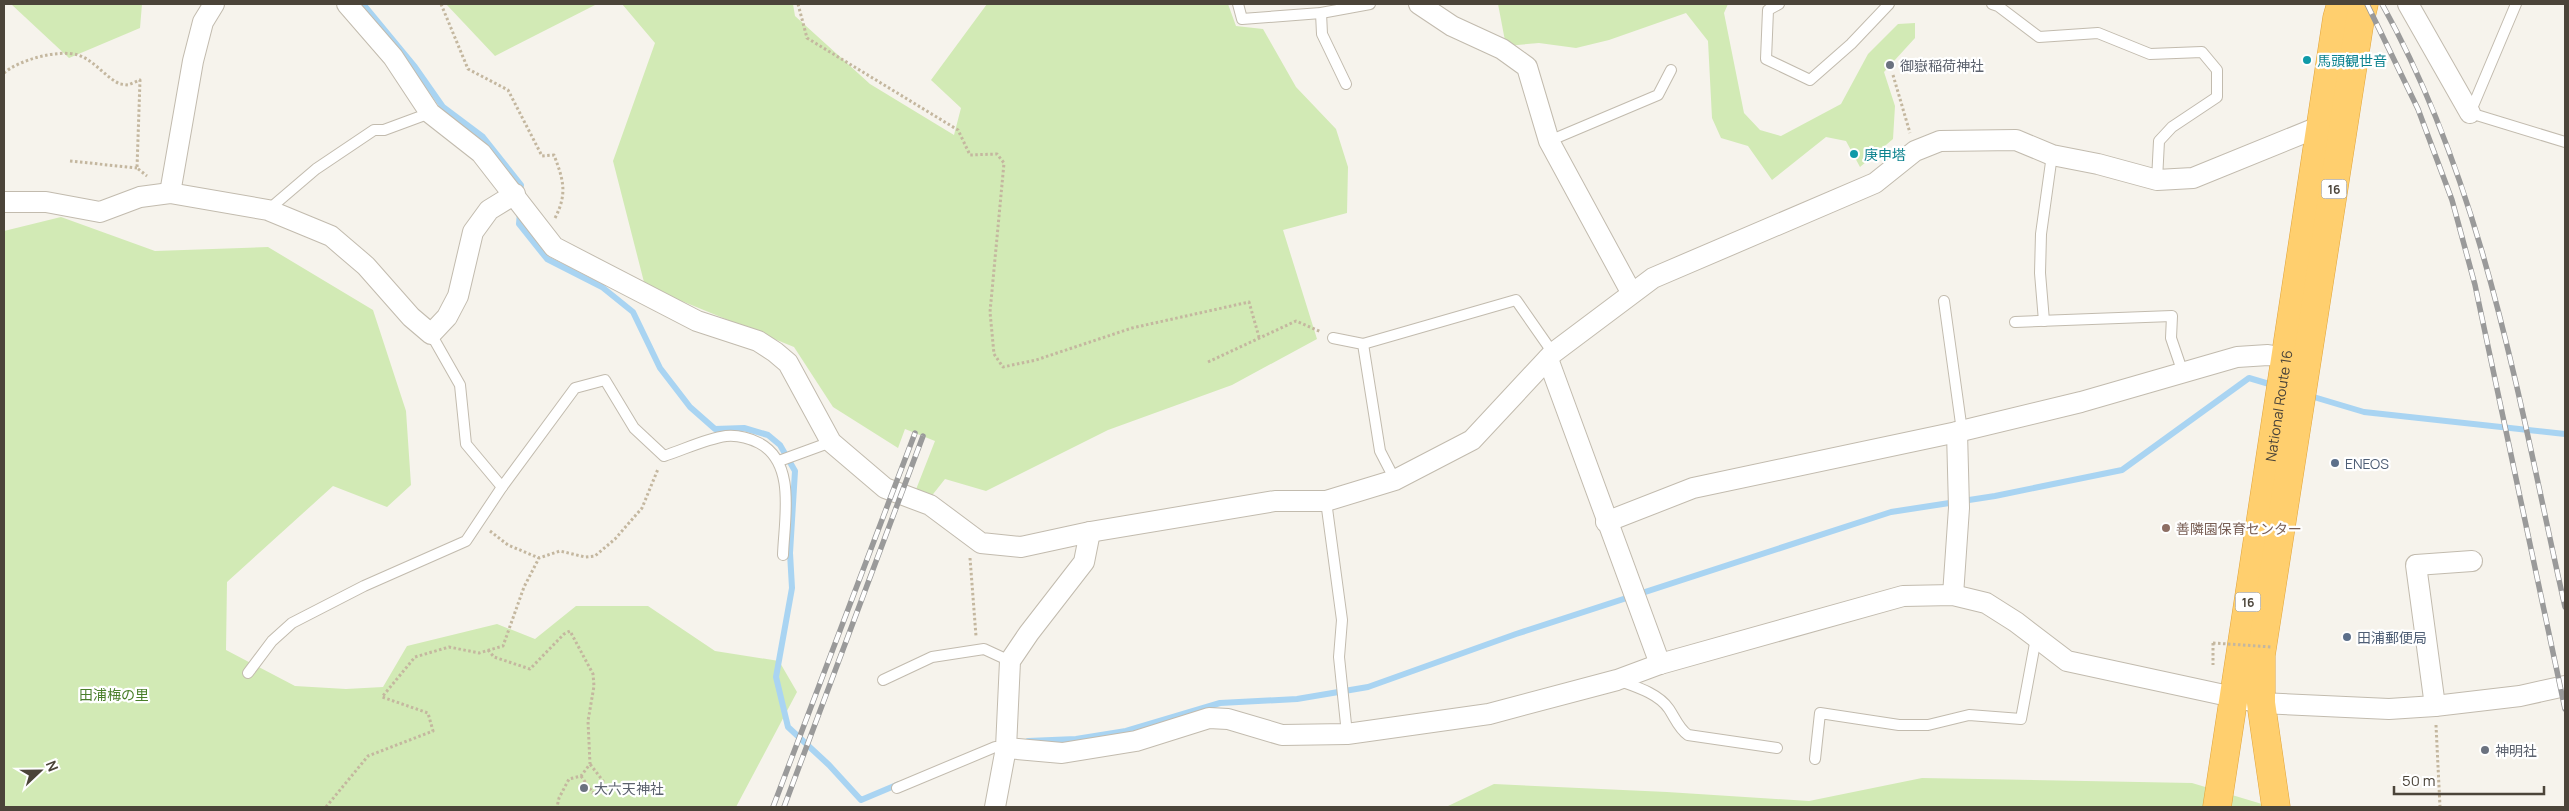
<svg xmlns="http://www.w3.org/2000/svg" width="2569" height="811" viewBox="0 0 2569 811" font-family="Manrope,'Noto Sans JP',sans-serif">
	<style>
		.green { fill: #d2eab5 }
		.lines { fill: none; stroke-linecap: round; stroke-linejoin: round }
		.stream { stroke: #a9d4f2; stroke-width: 6 }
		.lane-casing { stroke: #c2bbae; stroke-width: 12 }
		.street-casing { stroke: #c2bbae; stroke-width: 22 }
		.highway-casing { stroke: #e0a43c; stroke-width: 29 }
		.path { stroke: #c4b79f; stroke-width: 3; stroke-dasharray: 2.5 2.5; stroke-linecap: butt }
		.lane { stroke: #fff; stroke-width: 10 }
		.street { stroke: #fff; stroke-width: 20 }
		.highway { stroke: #ffcf6e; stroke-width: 28 }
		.rail-casing { stroke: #9a9a9a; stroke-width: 5.5 }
		.rail { stroke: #fff; stroke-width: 4; stroke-dasharray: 11; stroke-linecap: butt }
		.path-bridge { stroke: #c4b79f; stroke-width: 3; stroke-dasharray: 2.5 2.5; stroke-linecap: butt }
		.culture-dot { fill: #0f9aa8; stroke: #fff; stroke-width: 2 }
		.worship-dot { fill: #6b7280; stroke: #fff; stroke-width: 2 }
		.service-dot { fill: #5c6f8a; stroke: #fff; stroke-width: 2 }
		.education-dot { fill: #8d6e63; stroke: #fff; stroke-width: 2 }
		.labels { text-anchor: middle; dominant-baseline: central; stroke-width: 4.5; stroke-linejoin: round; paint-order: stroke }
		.shield { fill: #fff; stroke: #817c74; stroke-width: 1 }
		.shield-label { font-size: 12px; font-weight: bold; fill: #4b4439 }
		.culture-label { font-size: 14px; fill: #0d838f; stroke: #fff; text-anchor: start }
		.worship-label { font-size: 14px; fill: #5b616d; stroke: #fff; text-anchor: start }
		.street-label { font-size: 14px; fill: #4b4439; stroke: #fff }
		.service-label { font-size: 14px; fill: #4e5e75; stroke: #fff; text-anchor: start }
		.education-label { font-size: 14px; fill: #785e54; stroke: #fff; text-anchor: start }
		.park-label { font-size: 14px; fill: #4a7f2a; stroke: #fff }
	</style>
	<rect width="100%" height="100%" fill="#f6f3ec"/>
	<g class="green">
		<path d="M11,4H142L140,28L69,58Z"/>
		<path d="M446,4H597L495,56Z"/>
		<path d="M622,4H793L795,16L870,84L954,135L961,108L931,80L987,4H1228L1236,26L1263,29L1296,87L1336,129L1348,167L1347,213L1283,230L1317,339L1232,385L1108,430L986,491L945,479L930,498L915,492L935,441L905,429L898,448L833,407L794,347L645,286L613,161L655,43Z"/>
		<path d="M1498,4H1728L1724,13L1744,113L1760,130L1781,136L1841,104L1868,54L1898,24L1915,23V38L1884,72L1895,106L1893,139L1860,167L1846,141L1826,137L1772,180L1748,146L1721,138L1712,118L1708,41L1686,13L1609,40L1576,48L1539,43L1506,46Z"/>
		<path d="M61,217L155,251L268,247L373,310L406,411L411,485L387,507L333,486L227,582L226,650L295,686L346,689L383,687L407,646L497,624L535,639L576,606H648L715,651L779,661L797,692L736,807H4V231Z"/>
		<path d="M1922,778L2192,783L2272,807H1446L1494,784L1667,792L1809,801Z"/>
	</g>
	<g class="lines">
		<g class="stream">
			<path d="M363,4L415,67L443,107L483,137L521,185L520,194"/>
			<path d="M520,212L519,224L547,259L602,287L633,312L660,368L690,407L715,429L744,428L768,435L780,445L795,471L790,553L792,588L776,677L788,727L829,765L861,800L899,784"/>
			<path d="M2307,395L2364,412L2565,434"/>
			<path d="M1028,741L1076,739L1126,731L1220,703L1297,699L1368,687L1516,634L1891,512L1995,496L2122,470L2249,378L2276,386"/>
		</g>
		<defs>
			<g id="lane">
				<path d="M1238,4L1242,19L1321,13L1370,4"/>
				<path d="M1779,4L1768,10L1766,59L1810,80L1851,44L1889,4"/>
				<path d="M1992,4L1998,6L2039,37L2098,33L2150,54L2202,52L2217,70V97L2172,127L2159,141L2157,180"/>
				<path d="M2516,4L2470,113L2565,142"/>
				<path d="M1321,13L1322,34L1346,84"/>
				<path d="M1549,141L1658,95L1671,70"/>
				<path d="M268,210L316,169L374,130H384L430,113"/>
				<path d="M1944,301L1962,431"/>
				<path d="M2044,321L2040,273L2041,234L2052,155"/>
				<path d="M2015,322L2172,316L2171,338L2183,373"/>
				<path d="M431,334L460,385L466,444L502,487"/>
				<path d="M1333,338L1363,344L1380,451L1395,480"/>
				<path d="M1363,344L1516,300L1553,353"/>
				<path d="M779,461L831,442"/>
				<path d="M1326,501L1342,620L1339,657L1347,734"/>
				<path d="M248,673L272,641L292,623L364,586L466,541L502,487L575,388L605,380L634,428L664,456C683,450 705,439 726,436C737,435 749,438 759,443C797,463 784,520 783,555"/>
				<path d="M883,680L932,657L984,649L1010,661"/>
				<path d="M1620,681C1637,687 1659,694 1669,709C1675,718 1679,729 1688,735L1777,748"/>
				<path d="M1815,759L1820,713L1899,725H1928L1969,715L2021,719L2036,638"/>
				<path d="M897,788L995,747L1006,748"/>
			</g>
			<g id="street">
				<path d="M347,4L393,57L430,113L481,153L554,247L697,321L758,341L775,352L788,363L831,442L885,488L930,505L981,543L1021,547L1090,532L1275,501H1326L1395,480L1472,440L1553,353L1653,278L1875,183L1915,151L1940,141L2016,140L2052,155L2098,164L2157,180L2193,178L2321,126"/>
				<path d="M1419,4L1452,26L1502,49L1527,67L1549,141L1631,292"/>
				<path d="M2408,4L2470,113"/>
				<path d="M170,193L193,61L203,22L214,4"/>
				<path d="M4,202H46L100,212L140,197L170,193L268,210L331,236L366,266L411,317L431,334L447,317L458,296L473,232L489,210L515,194"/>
				<path d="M1548,359L1660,664"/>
				<path d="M1606,522L1693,488L1957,432L2081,402L2237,357L2268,355L2299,360"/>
				<path d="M1953,595L1959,508L1957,432"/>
				<path d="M2435,706L2416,565L2472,561"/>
				<path d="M1006,748L1062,753L1136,741L1209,718L1228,719L1282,735L1347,734L1489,714L1617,680L1660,664L1903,596L1953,595L1986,603L2016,622L2067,661L2261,703L2389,709L2435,706L2520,696L2565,686"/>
				<path d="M995,807L1006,748L1010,661L1029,633L1084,562L1090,532"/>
			</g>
			<g id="highway">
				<path id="s1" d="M2217,807L2337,18L2341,4"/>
				<path d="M2276,807L2261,703V655L2360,20L2364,4"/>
			</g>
		</defs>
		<use href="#lane" class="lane-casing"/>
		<use href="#street" class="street-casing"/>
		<use href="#highway" class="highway-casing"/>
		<g class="path">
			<path d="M441,4L468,69L508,90L542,156L554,155C563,179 568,193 555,218"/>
			<path d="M798,4L807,38L958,130L970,155L997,154L1004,163L990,312L994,354L1003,367L1036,360L1132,328L1249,302L1259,337"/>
			<path d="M4,73C19,60 58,49 78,55C94,60 105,77 120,84L128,85L140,80L137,168L147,176"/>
			<path d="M1893,75L1910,133"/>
			<path d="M70,161L137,168"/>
			<path d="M1208,362L1296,321L1321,332"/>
			<path d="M490,531L508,545L539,558"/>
			<path d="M970,558L976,636"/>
			<path d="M2213,643V665"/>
			<path d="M488,650L494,657L530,669L564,634L570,631L593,674L594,686L588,721L590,764L581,776L569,779L559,798L557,807"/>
			<path d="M2436,725L2440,807"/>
			<path d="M581,776L593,793L603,781L590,764"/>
			<path d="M326,807L368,756L433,731L428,713L382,697L415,657L449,647L479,653L503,646L524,587L539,558L560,551L585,557L595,556L615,539L642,508L658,469"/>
		</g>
		<use href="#lane" class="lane"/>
		<use href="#street" class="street"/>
		<use href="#highway" class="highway"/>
		<defs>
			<g id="rail">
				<path d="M2367,4L2418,109L2452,200L2475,285L2565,709"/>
				<path d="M2382,4C2485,189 2519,402 2565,607"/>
				<path d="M773,807L915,433"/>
				<path d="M784,807L923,436"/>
			</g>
		</defs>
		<use href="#rail" class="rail-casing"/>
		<use href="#rail" class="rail"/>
		<path class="path-bridge" d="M2213,643L2272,647"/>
	</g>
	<g class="culture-dot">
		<circle cx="2307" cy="60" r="5"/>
		<circle cx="1854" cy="154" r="5"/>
	</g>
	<g class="worship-dot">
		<circle cx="1890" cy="65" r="5"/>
		<circle cx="2485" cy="750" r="5"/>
		<circle cx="584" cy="788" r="5"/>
	</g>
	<g class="service-dot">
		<circle cx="2335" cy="463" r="5"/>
		<circle cx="2347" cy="637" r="5"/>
	</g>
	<circle class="education-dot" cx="2166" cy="528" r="5"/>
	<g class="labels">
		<g class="shield">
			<rect x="2321.5" y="179.5" width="25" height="19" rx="4"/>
			<rect x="2235.5" y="592.5" width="25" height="19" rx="4"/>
		</g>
		<g class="shield-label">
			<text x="2334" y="189">16</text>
			<text x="2248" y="602">16</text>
		</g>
		<g class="culture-label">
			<text x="2317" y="60">馬頭観世音</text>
			<text x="1864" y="154">庚申塔</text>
		</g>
		<g class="worship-label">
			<text x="1900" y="65">御嶽稲荷神社</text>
			<text x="2495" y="750">神明社</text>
			<text x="594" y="788">大六天神社</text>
		</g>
		<g class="street-label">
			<text stroke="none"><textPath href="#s1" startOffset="406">National Route 16</textPath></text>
		</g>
		<g class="service-label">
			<text x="2345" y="463">ENEOS</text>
			<text x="2357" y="637">田浦郵便局</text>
		</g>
		<g class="education-label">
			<text x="2176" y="528">善隣園保育センター</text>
		</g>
		<g class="park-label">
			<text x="114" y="694">田浦梅の里</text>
		</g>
	</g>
	<rect width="2569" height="811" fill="none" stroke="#4b4439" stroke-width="10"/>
	<g transform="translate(40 771) rotate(68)" stroke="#ffffff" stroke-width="4" paint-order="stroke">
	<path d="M0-4L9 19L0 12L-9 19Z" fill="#4b4439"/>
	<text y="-8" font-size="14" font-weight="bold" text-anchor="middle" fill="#4b4439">N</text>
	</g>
	<path d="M2394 786v8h150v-8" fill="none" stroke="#4b4439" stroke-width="2.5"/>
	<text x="2402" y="786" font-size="15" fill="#4b4439" stroke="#ffffff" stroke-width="4" paint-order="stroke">50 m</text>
</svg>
